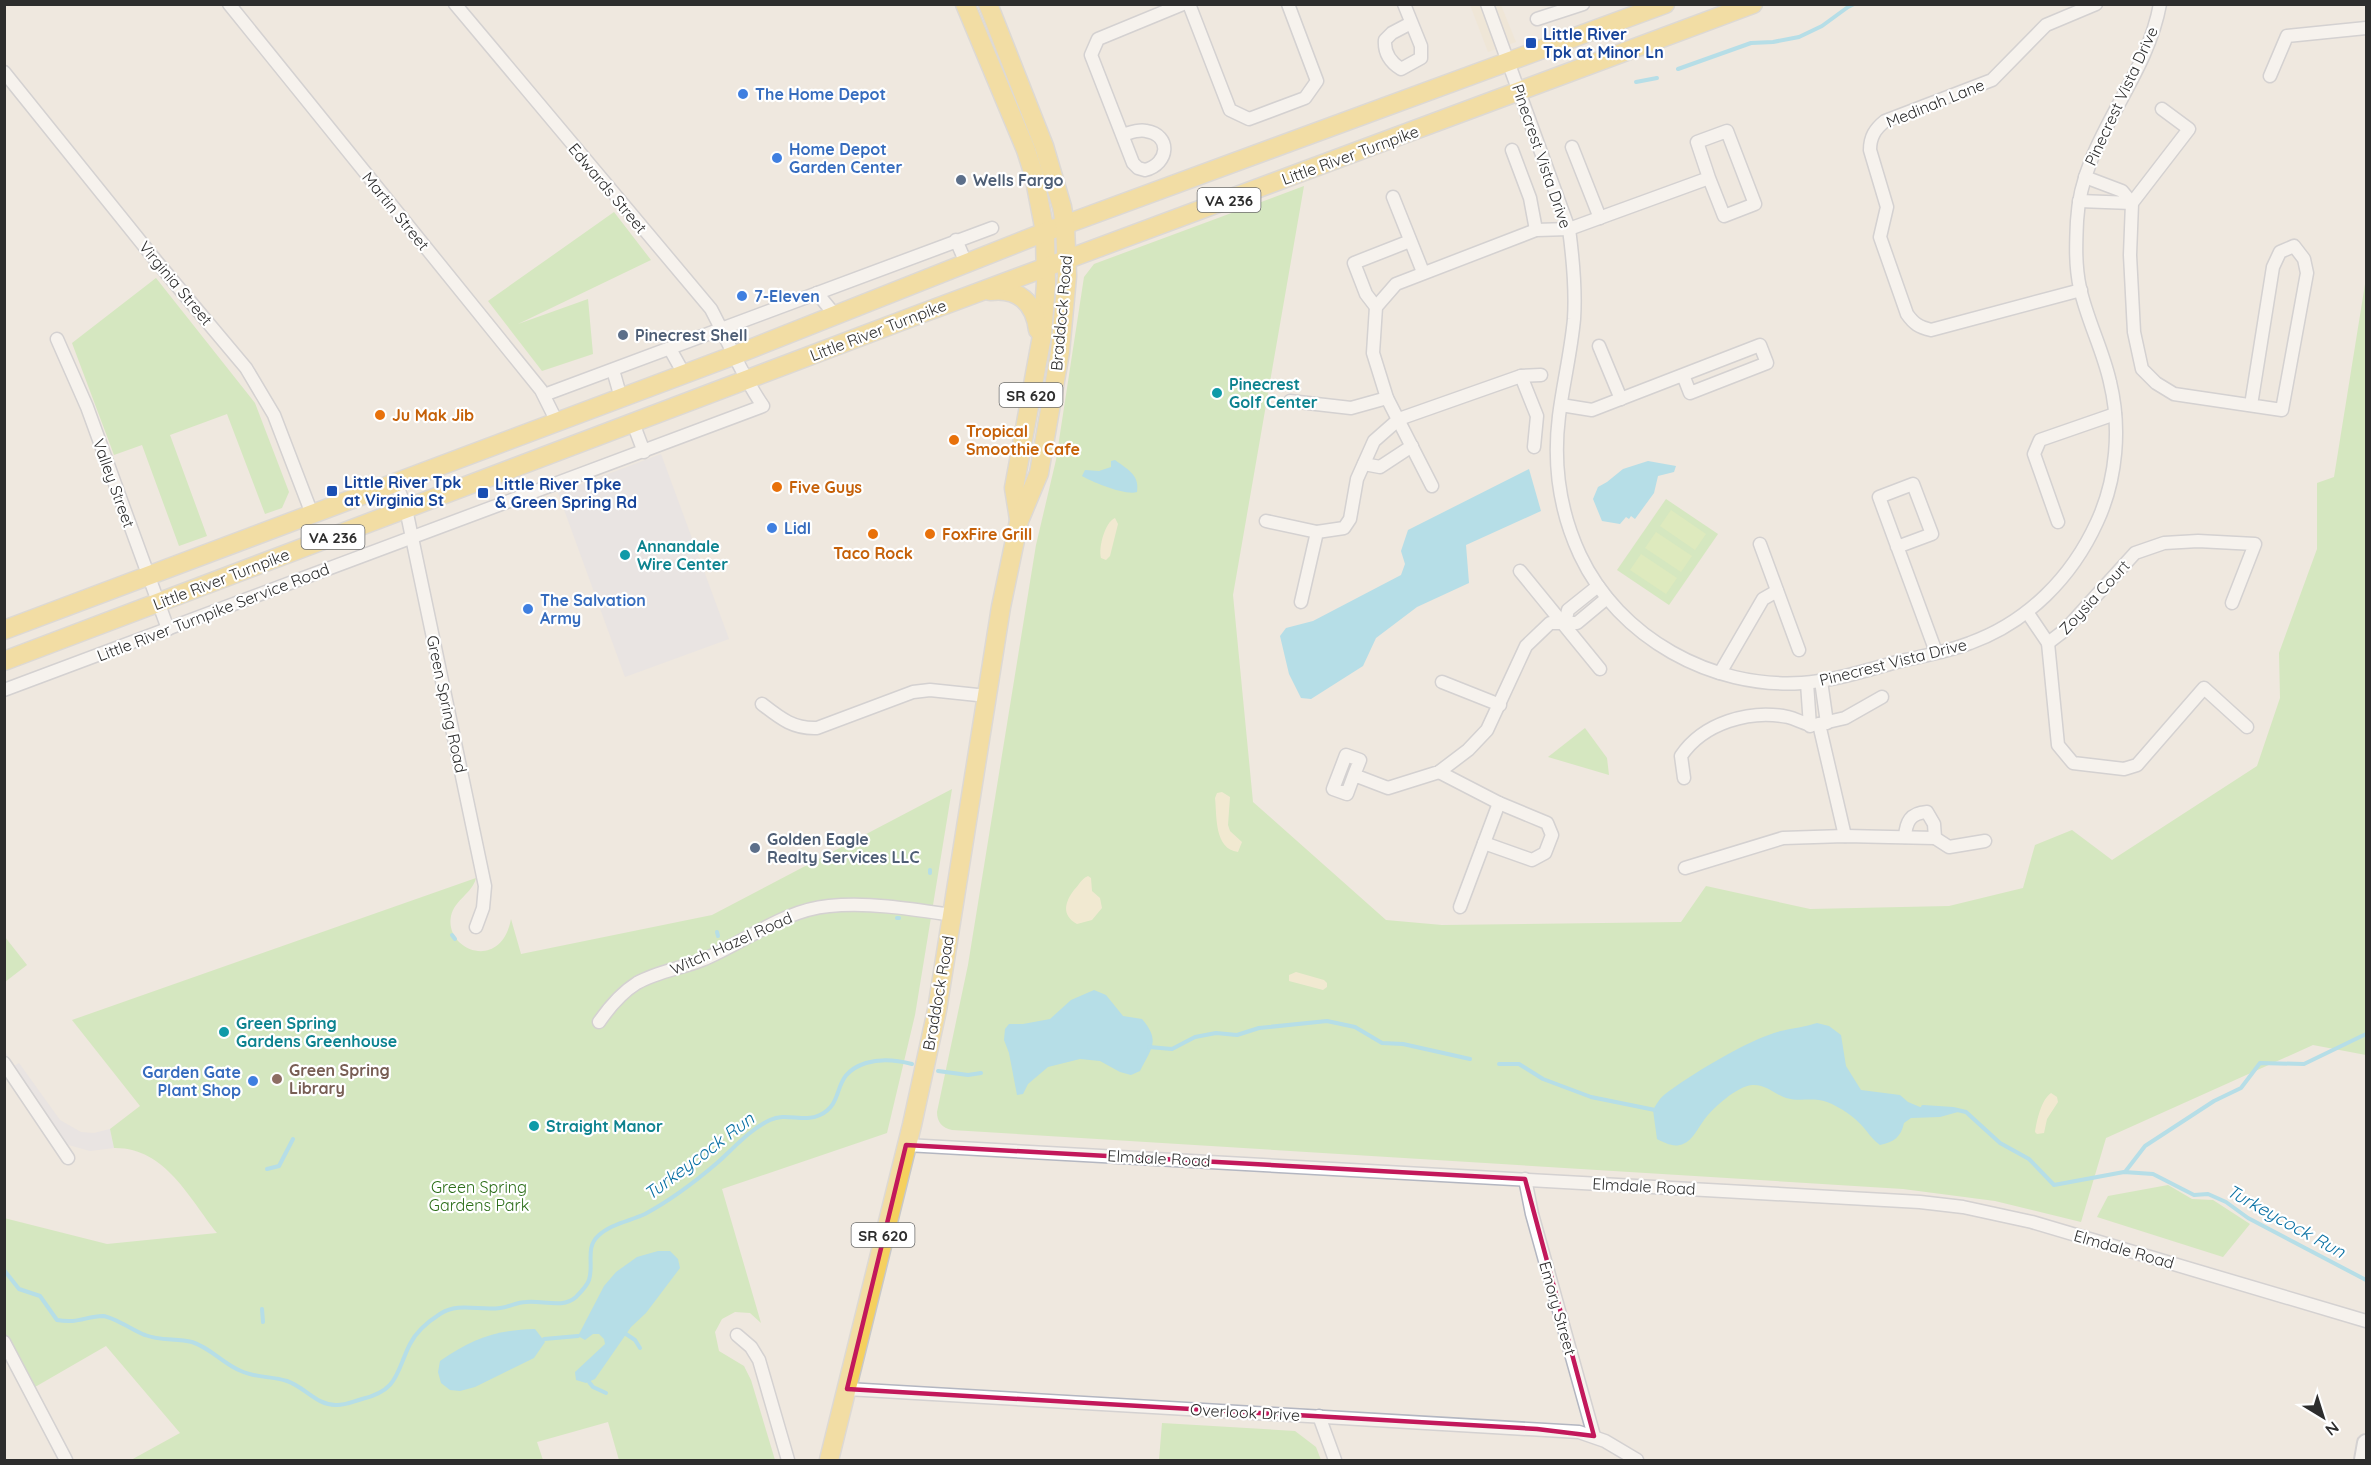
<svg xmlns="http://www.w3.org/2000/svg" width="2371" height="1465" viewBox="0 0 2371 1465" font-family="Quicksand,sans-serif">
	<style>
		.industrial { fill: #e2e0e7 }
		.education { fill: #f0e5cf }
		.green { fill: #b6e69b }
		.sand { fill: #f4ebc2 }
		.pitch { fill: #caed97 }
		.water { fill: #71d2f2 }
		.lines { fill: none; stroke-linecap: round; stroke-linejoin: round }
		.stream { stroke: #71d2f2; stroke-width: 4 }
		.street-casing { stroke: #b3b6c1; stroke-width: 15 }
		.secondary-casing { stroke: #b3b6c1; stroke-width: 20 }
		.primary-casing { stroke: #c8c8c8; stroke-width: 21 }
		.street { stroke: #fff; stroke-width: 12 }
		.secondary { stroke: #fff; stroke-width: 16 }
		.primary { stroke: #f5d05e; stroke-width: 18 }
		.marked { fill: none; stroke: #c2185b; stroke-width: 4.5; stroke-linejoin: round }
		.transit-dot { fill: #1a4fb4; stroke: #fff; stroke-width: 2 }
		.shop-dot { fill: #3f7fe0; stroke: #fff; stroke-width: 2 }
		.service-dot { fill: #5c6f8a; stroke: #fff; stroke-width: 2 }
		.culture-dot { fill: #0f9aa8; stroke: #fff; stroke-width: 2 }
		.food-dot { fill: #e8710a; stroke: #fff; stroke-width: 2 }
		.education-dot { fill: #8d6e63; stroke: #fff; stroke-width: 2 }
		.labels { text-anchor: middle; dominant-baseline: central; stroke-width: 4.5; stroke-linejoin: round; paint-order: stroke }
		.shield { fill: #fff; stroke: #6c6c6c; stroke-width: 1.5 }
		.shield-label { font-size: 15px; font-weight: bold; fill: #2d2d2d }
		.transit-label { font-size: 16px; font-weight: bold; fill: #164399; stroke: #fff; text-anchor: start }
		.shop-label { font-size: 16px; font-weight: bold; fill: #366cbe; stroke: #fff; text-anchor: start }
		.street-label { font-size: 16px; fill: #2d2d2d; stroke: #fff }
		.service-label { font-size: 16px; font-weight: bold; fill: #4e5e75; stroke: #fff; text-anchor: start }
		.culture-label { font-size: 16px; font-weight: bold; fill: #0d838f; stroke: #fff; text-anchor: start }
		.food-label { font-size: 16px; font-weight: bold; fill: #c56008; stroke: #fff; text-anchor: start }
		.education-label { font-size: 16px; font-weight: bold; fill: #785e54; stroke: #fff; text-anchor: start }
		.park-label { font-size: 16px; fill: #2c6e19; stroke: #fff }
		.water-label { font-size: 18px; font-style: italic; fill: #0a71a4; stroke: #fff }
	</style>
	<rect width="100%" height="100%" fill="#efe8df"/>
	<g class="industrial">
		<path d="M661,454L729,639L625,677L558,493Z"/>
		<path d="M4,1050L14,1066L19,1063L60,1120L81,1132L94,1133L110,1129L114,1148L90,1151L65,1144L5,1072Z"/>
	</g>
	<path class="education" d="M1470,5H1501L1516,42L1488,52Z"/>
	<g class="green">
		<path d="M1304,186L1233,595L1253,802L1386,920L1442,925L1681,922L1706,886L1810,909L1949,906L2023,888L2035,845L2072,830L2112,860L2257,766L2280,698L2279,653L2317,549V483L2334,477L2366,278V1055L2313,1045L2106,1138L2081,1222L1995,1201L1903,1189L952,1130C942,1128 937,1122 937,1112L968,965L1036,545L1056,460L1084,277L1094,264Z"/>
		<path d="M614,212L651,260L518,324L588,299L593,354L542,371L488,301Z"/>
		<path d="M156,278L255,403L289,492L282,508L265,514L227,414L170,435L207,536L179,546L142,445L114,455L72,343Z"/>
		<path d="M1666,499L1718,534L1669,605L1617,570Z"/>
		<path d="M1585,728L1607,758L1609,775L1548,757Z"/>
		<path d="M952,789L915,1015L887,1133L722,1189L761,1323L750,1313L735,1312L722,1319L715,1332L719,1351L744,1366L751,1380L775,1460H619L608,1422L537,1442L543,1460H131L180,1433L106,1346L35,1387L5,1333L4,1218L107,1244L217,1233C189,1198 165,1147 114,1148L110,1129L140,1106L72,1020L476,878C472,894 455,899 451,916C444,950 501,973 511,919L521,954L712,915Z"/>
		<path d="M5,937L27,965L5,982Z"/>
		<path d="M2168,1185L2192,1199L2213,1200L2250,1224L2223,1257L2097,1217L2108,1196Z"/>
		<path d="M1162,1423L1295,1431L1316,1447L1321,1460H1159Z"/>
	</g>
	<g class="sand">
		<path d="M1115,518L1118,524L1110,556L1106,560L1101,558C1098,548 1105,522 1115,518Z"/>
		<path d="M1222,792L1230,797L1228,825L1230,831L1242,842L1238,852C1214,849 1217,816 1215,798L1217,793Z"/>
		<path d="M1088,876L1091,878L1092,891L1100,898L1102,908L1092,920L1077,924C1061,915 1065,902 1074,890C1079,885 1081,879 1088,876Z"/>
		<path d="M1296,972L1324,980L1327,983V987L1323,990L1289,981V975Z"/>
		<path d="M2051,1093L2057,1097L2058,1102L2047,1119L2044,1133L2037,1134L2035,1132C2037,1120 2041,1100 2051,1093Z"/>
	</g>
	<g class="pitch">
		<path d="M1671,510L1706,534L1695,550L1660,526Z"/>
		<path d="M1656,532L1692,556L1681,572L1645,548Z"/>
		<path d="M1641,554L1677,578L1666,594L1630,570Z"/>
	</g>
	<g class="water">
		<path d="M1115,460C1127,469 1140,475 1137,492C1126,496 1092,482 1082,476L1085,470L1099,471L1111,467V461Z"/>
		<path d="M1648,461L1676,466L1674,472L1658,476L1654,493L1635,519L1631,516L1629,519L1626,517L1620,524L1602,521L1593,499L1598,487L1607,482L1623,469Z"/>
		<path d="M1529,469L1541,511L1466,545L1469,583L1417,607L1376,638L1363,666L1311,699L1301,698L1289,674L1280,636L1286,628L1313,621L1401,575L1405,564L1401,551L1408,530Z"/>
		<path d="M1094,990L1106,995L1123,1016L1142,1019C1161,1041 1151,1049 1140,1071L1131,1075L1120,1072L1100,1061L1080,1059L1048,1067L1028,1084L1023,1094L1017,1095L1009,1053L1004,1040L1005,1029L1009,1024H1023L1050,1019L1071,1000Z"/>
		<path d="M1817,1023L1829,1026L1841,1035L1846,1066L1861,1090L1900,1095L1908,1102L1920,1107L1953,1109L1958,1112L1940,1117L1911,1118L1904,1123C1901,1137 1894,1142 1880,1145C1873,1140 1870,1135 1864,1128C1855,1117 1840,1107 1827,1102C1814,1097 1799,1102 1786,1098C1774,1094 1766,1084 1752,1085C1736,1087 1714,1107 1704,1120C1698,1128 1693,1140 1683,1144C1674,1148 1665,1143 1657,1139L1653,1110C1656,1105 1659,1099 1664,1095C1688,1076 1751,1038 1781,1031C1793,1028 1805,1027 1817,1023Z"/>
		<path d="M658,1251H670L678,1259L680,1268L646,1313L631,1327L595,1379L586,1383L576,1380L575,1372L605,1344L604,1339L599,1334H593L585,1340L578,1336L604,1286L616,1272L637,1257Z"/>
		<path d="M535,1329L545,1342L534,1358L475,1387L460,1391L450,1390L441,1383L438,1372L440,1361C473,1338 496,1330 535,1329Z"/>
	</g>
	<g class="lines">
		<g class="stream">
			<path d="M1678,69L1751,43L1773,42L1799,37L1822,26L1848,7L1854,4"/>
			<path d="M1636,82L1657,78"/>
			<path d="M930,873V870"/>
			<path d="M897,918H899"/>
			<path d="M717,932L718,936"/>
			<path d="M452,935L455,939"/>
			<path d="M1149,1047L1172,1049L1195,1037L1216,1033L1237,1035L1259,1028L1327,1021L1355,1027L1382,1043L1403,1044L1470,1059"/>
			<path d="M1499,1064H1519L1543,1079L1591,1097L1655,1110"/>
			<path d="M938,1071L968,1075L981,1073"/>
			<path d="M1923,1107L1953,1109L1966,1112L2000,1143L2029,1159L2054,1185L2124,1172L2153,1174L2194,1195L2208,1194L2226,1202L2248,1218L2366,1280"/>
			<path d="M267,1169L279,1166L293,1139"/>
			<path d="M2125,1172L2145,1146L2214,1101L2241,1088L2260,1063L2304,1064L2366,1034"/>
			<path d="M4,1270L19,1289L40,1296L57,1320C78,1324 86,1316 103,1316C114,1317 134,1331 145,1335C160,1341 177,1338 192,1342C211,1348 223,1364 241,1371C256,1378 272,1376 287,1381C305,1387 317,1406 337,1405C346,1405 354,1401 362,1399C399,1390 396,1372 410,1344C416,1332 429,1321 440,1314C458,1302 480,1311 500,1308C509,1307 517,1302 526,1302C542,1300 563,1309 576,1297C580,1293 587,1286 589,1280C594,1265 585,1248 598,1236C610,1224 630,1221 645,1214C669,1201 696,1181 717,1163C734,1148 749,1130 770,1120C786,1112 804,1123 820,1115C847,1102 829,1075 866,1063C882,1058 897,1060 912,1064"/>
			<path d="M262,1309L263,1322"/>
			<path d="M626,1334L635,1340L640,1348"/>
			<path d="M544,1339L578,1336"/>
			<path d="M589,1382L593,1387L606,1393"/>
		</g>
		<defs>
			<g id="street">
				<path d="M229,4L541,390L557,422"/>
				<path d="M1189,4L1230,110L1249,119L1305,98L1317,81L1288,4"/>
				<path d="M1404,4L1421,46V58L1401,69C1390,62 1384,53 1385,40L1392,33L1411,23"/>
				<path d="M1487,4L1569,229C1573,259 1576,289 1574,319C1571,352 1563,384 1559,416C1553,464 1560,512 1580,555C1619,638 1712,689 1802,683C1834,681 1866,670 1897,662C1922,656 1947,652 1970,643C2028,622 2072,577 2097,522C2117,479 2121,427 2110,382C2103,350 2087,320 2080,288C2075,266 2076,243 2077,221C2081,140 2146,82 2160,4"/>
				<path d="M1537,19L1583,4"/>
				<path d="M4,72L157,262L246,368L274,415L312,514"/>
				<path d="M2270,76L2287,36L2366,28"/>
				<path d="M2162,109L2189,129L2132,203L2130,255L2134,332L2142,369L2156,383L2174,394L2282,410L2307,273L2304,259L2294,246L2280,252L2273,267L2251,405"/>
				<path d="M1122,135C1130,133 1138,129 1146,131C1172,135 1169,164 1145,170L1138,168L1133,163L1091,55L1098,39L1183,4"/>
				<path d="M1572,147L1600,218"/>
				<path d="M1512,150L1530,198L1536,230"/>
				<path d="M2085,177L2122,191L2132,203"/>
				<path d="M1393,197L1423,272"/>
				<path d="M2079,201L2132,203"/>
				<path d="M956,240L966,263"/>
				<path d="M2081,290L1931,330C1919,327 1914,324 1907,314L1880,237L1887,207L1870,150C1870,137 1875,129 1885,121L1992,80L2046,25L2096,4"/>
				<path d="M817,293L835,315"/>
				<path d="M1376,307L1366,294L1354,263L1410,241"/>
				<path d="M57,339L87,407L168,629"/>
				<path d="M1599,346L1621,399"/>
				<path d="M670,349L684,374"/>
				<path d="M613,370L621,398"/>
				<path d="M1521,376L1537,416L1534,447"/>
				<path d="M544,395L992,228"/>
				<path d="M1290,401L1351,408L1387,398"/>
				<path d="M1561,405L1592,410L1760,345L1767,363L1690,393L1683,375"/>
				<path d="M633,423L644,452"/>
				<path d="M1364,464L1380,467L1412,446"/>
				<path d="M396,483L406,509L485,886L483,908L476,927"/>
				<path d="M1432,486L1387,398L1373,353L1376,307L1396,284L1536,230L1569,229L1709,178L1697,142L1727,131L1755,204L1724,216L1709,178"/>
				<path d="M1266,521L1317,532"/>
				<path d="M2058,522L2034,454L2040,440L2115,414"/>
				<path d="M1760,544L1799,650"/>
				<path d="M1897,547L1932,534L1913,484L1879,497L1936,652"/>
				<path d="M1520,571L1600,669"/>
				<path d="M1301,602L1317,532L1344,528L1350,519L1357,479L1374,441L1399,419L1521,376L1541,375"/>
				<path d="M2027,612L2048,643L2058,745L2073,763L2124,769L2137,765L2204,688L2247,727"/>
				<path d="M1565,623L1568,610L1598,586"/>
				<path d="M2048,643L2065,630L2135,553L2164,543L2198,541L2255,544L2232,603"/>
				<path d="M1720,673L1763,599L1777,591"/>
				<path d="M1821,681L1827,723"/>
				<path d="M1442,682L1500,705"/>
				<path d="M1807,683L1810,726"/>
				<path d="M4,690L763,406C742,376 728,341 711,309L455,4"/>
				<path d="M762,704C780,718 793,729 817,728L913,692L930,690L987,696"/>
				<path d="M1819,724L1845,718L1882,697"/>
				<path d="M1439,772L1499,803L1547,823L1552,835L1545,853L1532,860L1484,843"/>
				<path d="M1354,775L1347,794L1333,789L1346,755L1360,760L1354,775L1388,788L1439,772L1468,750L1487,730L1526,646L1550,623H1577L1607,598"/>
				<path d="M1684,778L1681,756C1703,723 1750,709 1788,717C1800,720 1807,727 1819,724L1845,836"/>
				<path d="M1905,837C1906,822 1910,813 1927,812L1934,824L1935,838"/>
				<path d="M1685,868L1783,838L1845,836L1935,838L1949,847L1985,841"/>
				<path d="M1460,907L1499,803"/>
				<path d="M599,1022C610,1006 621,993 637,983C656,972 682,968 702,960C744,943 783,910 829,906C870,902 912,909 952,915"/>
				<path d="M4,1063L68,1158"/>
				<path d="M906,1145L1920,1202L1963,1207L2032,1222L2366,1321"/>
				<path d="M1525,1179L1532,1214L1594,1436"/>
				<path d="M737,1335L751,1347L759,1360L788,1460"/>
				<path d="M4,1342L66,1460"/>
				<path d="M847,1389L1579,1432L1605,1441L1637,1460"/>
				<path d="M1319,1416L1335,1460"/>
			</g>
			<path id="secondary" d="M2363,1460L2366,1443"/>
			<g id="primary">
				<path d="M965,4L1026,150L1034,175L1045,232L1046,283L1042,336L1014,488L1019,519"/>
				<path d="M990,291C1018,287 1035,303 1038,330"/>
				<path d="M4,630L735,355L1045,232L1665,4"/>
				<path d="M4,661L912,317L1753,4"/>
				<path d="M829,1460L912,1125L937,1010L1001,607L1019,521L1039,473L1060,352L1067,276L1065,225L1062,207L1044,146L988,4"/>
			</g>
		</defs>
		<use href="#street" class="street-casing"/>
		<use href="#secondary" class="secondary-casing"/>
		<use href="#primary" class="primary-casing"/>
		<use href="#street" class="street"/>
		<use href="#secondary" class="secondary"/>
		<use href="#primary" class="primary"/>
	</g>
	<path d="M0 0H2371V1465H0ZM906,1145L1525,1179L1594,1436L1537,1429L847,1389Z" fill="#efe8df" fill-opacity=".55" fill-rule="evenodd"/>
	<path class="marked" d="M906,1145L1525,1179L1594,1436L1537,1429L847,1389Z"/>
	<g class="transit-dot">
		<rect x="1525" y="37" width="12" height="12" rx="3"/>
		<rect x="326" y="485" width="12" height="12" rx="3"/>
		<rect x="477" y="487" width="12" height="12" rx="3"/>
	</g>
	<g class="shop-dot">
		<circle cx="743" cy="94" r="6"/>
		<circle cx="777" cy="158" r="6"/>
		<circle cx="742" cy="296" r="6"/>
		<circle cx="772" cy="528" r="6"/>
		<circle cx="528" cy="609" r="6"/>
		<circle cx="253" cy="1081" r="6"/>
	</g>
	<g class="service-dot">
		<circle cx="961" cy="180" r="6"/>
		<circle cx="623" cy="335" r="6"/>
		<circle cx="755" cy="848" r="6"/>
	</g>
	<g class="culture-dot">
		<circle cx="1217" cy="393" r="6"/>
		<circle cx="625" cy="555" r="6"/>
		<circle cx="224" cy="1032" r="6"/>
		<circle cx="534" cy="1126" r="6"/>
	</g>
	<g class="food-dot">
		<circle cx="380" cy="415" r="6"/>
		<circle cx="954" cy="440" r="6"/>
		<circle cx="777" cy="487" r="6"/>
		<circle cx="873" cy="534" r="6"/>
		<circle cx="930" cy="534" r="6"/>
	</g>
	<circle class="education-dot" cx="277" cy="1079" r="6"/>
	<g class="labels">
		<g class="shield">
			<rect x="1197.5" y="188" width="63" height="24" rx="4.5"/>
			<rect x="999.5" y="383" width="63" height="24" rx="4.5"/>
			<rect x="301.5" y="525" width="63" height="24" rx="4.5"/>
			<rect x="851.5" y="1223" width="63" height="24" rx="4.5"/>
		</g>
		<g class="shield-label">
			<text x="1229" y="200">VA 236</text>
			<text x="1031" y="395">SR 620</text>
			<text x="333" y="537">VA 236</text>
			<text x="883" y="1235">SR 620</text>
		</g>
		<g class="transit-label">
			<text x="1543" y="34">Little River<tspan x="1543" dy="18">Tpk at Minor Ln</tspan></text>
			<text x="344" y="482">Little River Tpk<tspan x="344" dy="18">at Virginia St</tspan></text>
			<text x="495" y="484">Little River Tpke<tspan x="495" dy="18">&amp; Green Spring Rd</tspan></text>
		</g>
		<g class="shop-label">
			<text x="755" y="94">The Home Depot</text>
			<text x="789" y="149">Home Depot<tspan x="789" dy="18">Garden Center</tspan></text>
			<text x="754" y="296">7-Eleven</text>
			<text x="784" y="528">Lidl</text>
			<text x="540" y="600">The Salvation<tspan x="540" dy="18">Army</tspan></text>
			<text x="241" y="1072" text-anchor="end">Garden Gate<tspan x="241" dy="18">Plant Shop</tspan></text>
		</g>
		<g class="street-label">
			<text transform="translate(2121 96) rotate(-65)">Pinecrest Vista Drive</text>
			<text transform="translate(1935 103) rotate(-22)">Medinah Lane</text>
			<text transform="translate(1350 155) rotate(-20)">Little River Turnpike</text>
			<text transform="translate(1542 156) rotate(71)">Pinecrest Vista Drive</text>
			<text transform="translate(608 188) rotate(50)">Edwards Street</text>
			<text transform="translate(396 211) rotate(51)">Martin Street</text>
			<text transform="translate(176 283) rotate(50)">Virginia Street</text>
			<text transform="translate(1061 313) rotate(-85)">Braddock Road</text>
			<text transform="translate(878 330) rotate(-21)">Little River Turnpike</text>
			<text transform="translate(114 483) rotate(70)">Valley Street</text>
			<text transform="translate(221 579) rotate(-21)">Little River Turnpike</text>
			<text transform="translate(2094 597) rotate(-47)">Zoysia Court</text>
			<text transform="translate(213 612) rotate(-21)">Little River Turnpike Service Road</text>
			<text transform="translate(1893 662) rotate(-14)">Pinecrest Vista Drive</text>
			<text transform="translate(447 704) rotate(78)">Green Spring Road</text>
			<text transform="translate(731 943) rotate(-24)">Witch Hazel Road</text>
			<text transform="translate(938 993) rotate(-80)">Braddock Road</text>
			<text transform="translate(1159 1158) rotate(3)">Elmdale Road</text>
			<text transform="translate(1644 1186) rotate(3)">Elmdale Road</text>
			<text transform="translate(2124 1249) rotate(16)">Elmdale Road</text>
			<text transform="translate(1558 1308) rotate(74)">Emory Street</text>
			<text transform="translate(1245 1412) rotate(3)">Overlook Drive</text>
		</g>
		<g class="service-label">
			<text x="973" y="180">Wells Fargo</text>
			<text x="635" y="335">Pinecrest Shell</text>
			<text x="767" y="839">Golden Eagle<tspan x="767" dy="18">Realty Services LLC</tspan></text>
		</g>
		<g class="culture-label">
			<text x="1229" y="384">Pinecrest<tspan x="1229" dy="18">Golf Center</tspan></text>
			<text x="637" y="546">Annandale<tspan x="637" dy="18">Wire Center</tspan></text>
			<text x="236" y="1023">Green Spring<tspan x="236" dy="18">Gardens Greenhouse</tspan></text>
			<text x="546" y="1126">Straight Manor</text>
		</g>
		<g class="food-label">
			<text x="392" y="415">Ju Mak Jib</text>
			<text x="966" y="431">Tropical<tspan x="966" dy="18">Smoothie Cafe</tspan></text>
			<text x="789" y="487">Five Guys</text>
			<text x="942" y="534">FoxFire Grill</text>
			<text x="873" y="553" text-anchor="middle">Taco Rock</text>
		</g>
		<g class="education-label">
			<text x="289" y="1070">Green Spring<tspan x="289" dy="18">Library</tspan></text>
		</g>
		<g class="park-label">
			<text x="479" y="1187">Green Spring<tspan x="479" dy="18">Gardens Park</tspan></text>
		</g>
		<g class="water-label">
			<text transform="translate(699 1156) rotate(-37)">Turkeycock Run</text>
			<text transform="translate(2286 1221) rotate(29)">Turkeycock Run</text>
		</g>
	</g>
	<rect width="2371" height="1465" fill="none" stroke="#2d2d2d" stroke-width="12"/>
	<g transform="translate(2323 1417) rotate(142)" stroke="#ffffff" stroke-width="4.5" paint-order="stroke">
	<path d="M0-4.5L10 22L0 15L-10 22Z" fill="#2d2d2d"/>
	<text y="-9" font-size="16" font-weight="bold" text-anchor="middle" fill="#2d2d2d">N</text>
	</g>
</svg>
